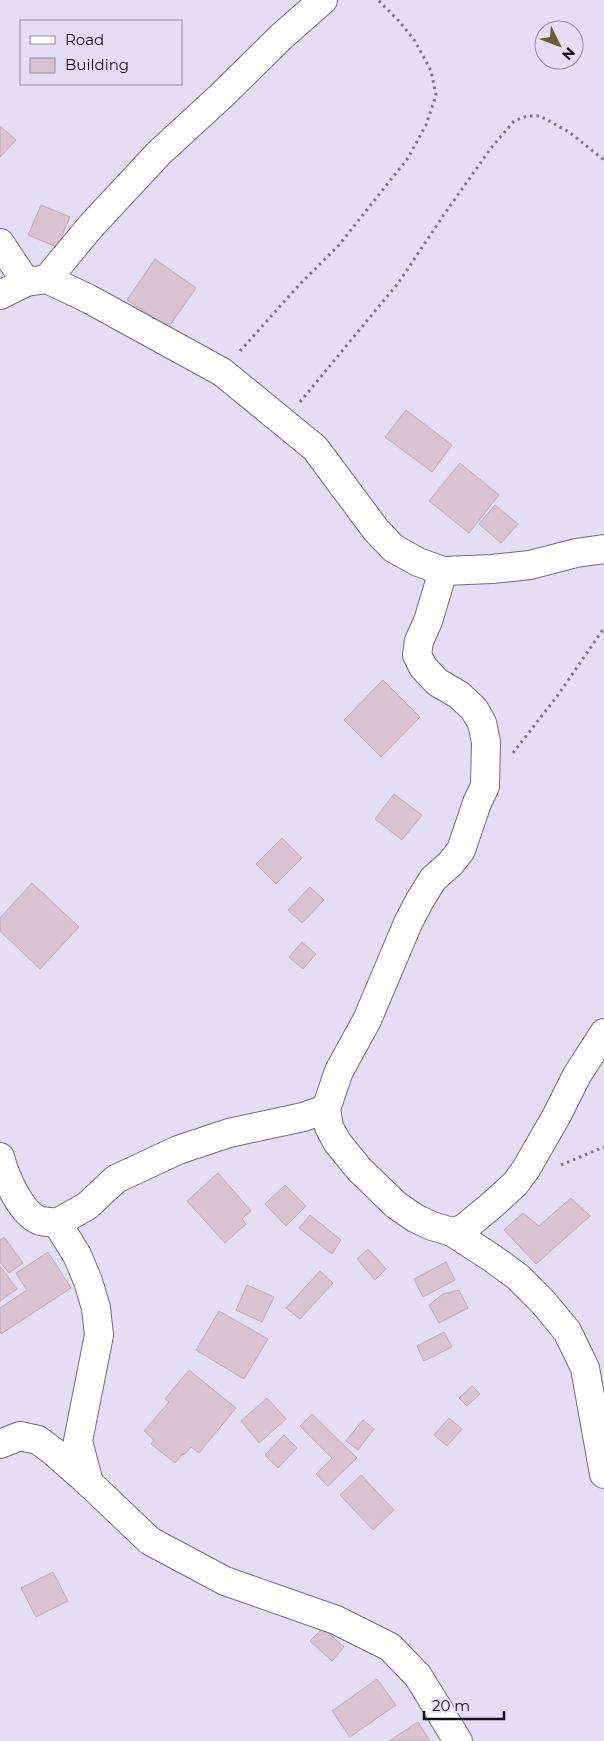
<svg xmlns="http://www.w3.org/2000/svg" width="604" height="1741" viewBox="0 0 604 1741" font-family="Montserrat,sans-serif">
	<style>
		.building { fill: #d9c3d1; stroke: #bda8b6 }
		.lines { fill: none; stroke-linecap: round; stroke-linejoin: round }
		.minor-casing { stroke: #706b80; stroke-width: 30 }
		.path { stroke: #7a7785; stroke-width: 3; stroke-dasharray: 2.5 4; stroke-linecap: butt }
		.minor { stroke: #fff; stroke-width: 28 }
	</style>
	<rect width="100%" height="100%" fill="#e3def4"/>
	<g class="building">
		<path d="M0,126L16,140L0,157Z"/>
		<path d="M41,205L70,217L57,247L28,235Z"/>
		<path d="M155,259L196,288L168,328L127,300Z"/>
		<path d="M406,410L452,445L432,472L385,437Z"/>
		<path d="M460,463L499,495L469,533L429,501Z"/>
		<path d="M495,505L518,524L501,543L479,524Z"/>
		<path d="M383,680L420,717L381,757L344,720Z"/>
		<path d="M394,794L422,815L402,840L375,819Z"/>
		<path d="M282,838L302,858L276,884L256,864Z"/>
		<path d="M32,883L79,927L40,969L0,931V918Z"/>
		<path d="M310,887L324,900L302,923L288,910Z"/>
		<path d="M302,942L316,954L303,969L289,957Z"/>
		<path d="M218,1173L251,1211L242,1219L246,1224L225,1243L187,1201Z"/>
		<path d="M285,1185L306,1206L286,1226L265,1204Z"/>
		<path d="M571,1198L590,1216L536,1264L504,1230L523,1213L539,1226Z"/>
		<path d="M310,1215L341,1240L332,1254L299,1228Z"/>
		<path d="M4,1237L23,1263L9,1273L0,1262V1240Z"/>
		<path d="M368,1249L386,1269L375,1280L357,1259Z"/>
		<path d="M48,1252L71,1288L1,1334L0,1332V1308L27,1290L16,1273Z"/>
		<path d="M446,1262L455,1280L423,1297L414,1279Z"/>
		<path d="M0,1266L17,1289L0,1301Z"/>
		<path d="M320,1271L333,1283L300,1319L286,1308Z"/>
		<path d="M247,1285L274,1297L262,1322L236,1310Z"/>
		<path d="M459,1290L468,1308L439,1323L429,1305L443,1294Z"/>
		<path d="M219,1311L268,1339L244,1379L196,1350Z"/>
		<path d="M444,1332L452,1347L424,1361L417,1346Z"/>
		<path d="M189,1370L236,1408L199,1453L191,1447L184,1455L183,1454L175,1463L151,1444L154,1440L144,1431L169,1402L165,1399Z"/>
		<path d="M472,1386L480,1394L467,1406L459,1398Z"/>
		<path d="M267,1398L286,1419L259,1443L241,1421Z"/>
		<path d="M312,1414L357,1458L328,1486L316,1474L332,1458L300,1426Z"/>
		<path d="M449,1418L462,1429L447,1446L434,1435Z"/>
		<path d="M363,1420L374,1429L358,1450L346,1441Z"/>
		<path d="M284,1435L297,1448L278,1468L265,1455Z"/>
		<path d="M361,1475L394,1510L373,1530L340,1495Z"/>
		<path d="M53,1572L68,1601L36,1617L21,1588Z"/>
		<path d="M323,1628L344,1647L332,1661L310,1641Z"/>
		<path d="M377,1679L396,1705L350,1737L332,1711Z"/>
		<path d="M418,1722L430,1741H389Z"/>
	</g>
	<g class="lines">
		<defs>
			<g id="minor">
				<path d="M0,243L26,282"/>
				<path d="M47,279L91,226L159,153L221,96L282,36L323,0"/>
				<path d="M0,295L26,282L47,279L89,299L222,372L315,448L376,530L393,548L418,562L443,571L492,569L530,565L576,553L604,549"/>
				<path d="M443,571L428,621L419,641L417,655L423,667L437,682L459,695L474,709L482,723L486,742L485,786L477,803L461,850L451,863L433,879L420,900L408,923L367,1020L339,1071L326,1109L329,1127L337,1142L359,1169L396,1205L415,1218L432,1226L452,1232L463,1229L492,1205L515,1184L526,1169L557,1115L577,1075L604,1033"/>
				<path d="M0,1157C5,1176 21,1215 41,1221C46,1222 52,1222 57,1223"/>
				<path d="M452,1232L492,1258L518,1277L543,1302L567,1331L585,1368L604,1474"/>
				<path d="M0,1444L20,1436L38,1440L54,1452L89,1483L150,1541L225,1581L336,1620L390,1647L418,1676L458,1741"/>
				<path d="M89,1483L78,1441L99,1335L96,1308L88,1281L77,1255L57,1223L87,1206L116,1179L178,1150L229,1133L303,1117L326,1109"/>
			</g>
		</defs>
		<use href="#minor" class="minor-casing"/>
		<g class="path">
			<path d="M240,351L300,284L339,245L408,158L426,125L436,95L431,71L415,41L399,21L378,0"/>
			<path d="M300,402L399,282L443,216L491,148L514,121L527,116H540L569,132L604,160"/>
			<path d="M513,753L558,695L604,628"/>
			<path d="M561,1165L604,1147"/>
		</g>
		<use href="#minor" class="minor"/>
	</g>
	<rect x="20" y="20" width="162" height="65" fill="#e3def4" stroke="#8f8c9c"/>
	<rect x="30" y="36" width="25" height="8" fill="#ffffff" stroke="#8f8c9c"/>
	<text x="65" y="45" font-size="15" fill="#121018">Road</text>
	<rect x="30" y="58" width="25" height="15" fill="#d9c3d1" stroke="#8f8c9c"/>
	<text x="65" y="70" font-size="15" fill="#121018">Building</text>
	<g transform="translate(559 45) rotate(132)"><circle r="24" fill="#e3def4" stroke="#8f8c9c"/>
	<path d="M0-4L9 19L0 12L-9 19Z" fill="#685e2b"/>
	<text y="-8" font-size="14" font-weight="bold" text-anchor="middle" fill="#121018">N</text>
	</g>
	<path d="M424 1711v8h80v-8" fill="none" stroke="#121018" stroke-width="2.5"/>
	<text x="432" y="1711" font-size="15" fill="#121018" stroke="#e3def4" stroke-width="4" paint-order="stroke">20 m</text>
</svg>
